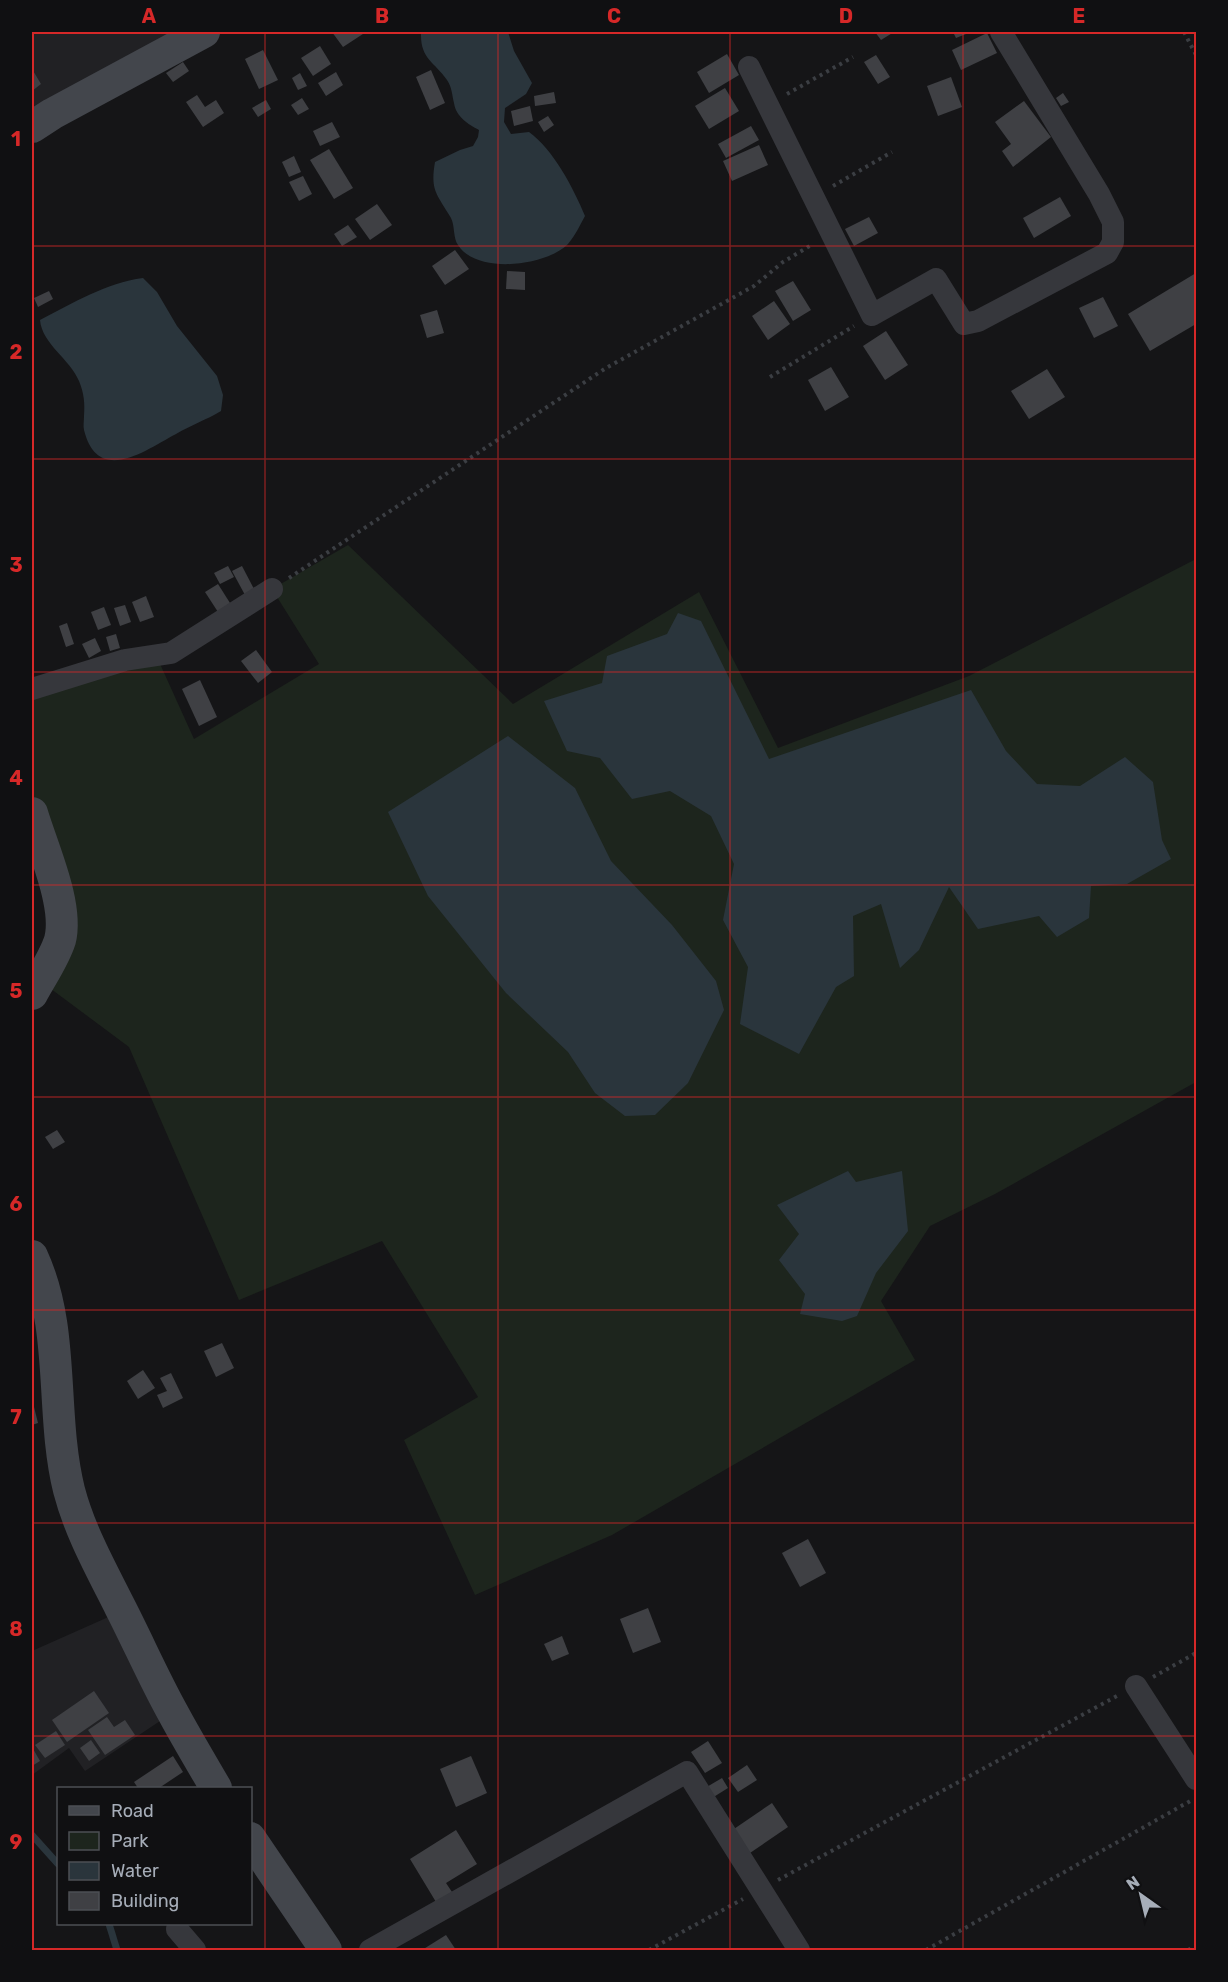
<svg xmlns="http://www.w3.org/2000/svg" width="1228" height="1982" viewBox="0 0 1228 1982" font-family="Rubik,sans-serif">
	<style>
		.built { fill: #212124 }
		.green { fill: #1d251d }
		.water { fill: #2a353c }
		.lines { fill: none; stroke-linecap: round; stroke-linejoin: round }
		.stream { stroke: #2a353c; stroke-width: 7 }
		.building { fill: #3f4044 }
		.path { stroke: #3b3e43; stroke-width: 4; stroke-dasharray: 3 4.5; stroke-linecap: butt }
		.street { stroke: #36373c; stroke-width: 22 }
		.secondary { stroke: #43464c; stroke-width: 32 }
		.grid { fill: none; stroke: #d62828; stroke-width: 1.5; stroke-opacity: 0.55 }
		.neatline { fill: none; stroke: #d62828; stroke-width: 2 }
		.grid-label { font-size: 20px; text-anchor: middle; font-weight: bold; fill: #d62828 }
	</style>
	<rect width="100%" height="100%" fill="#151517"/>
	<g class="built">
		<path d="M32,32H204L32,127Z"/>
		<path d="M122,1611L172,1713L85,1771L69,1748L32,1775V1651Z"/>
	</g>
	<path class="green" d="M348,545L513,704L699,592L778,748L969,676L1196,559V1082L995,1194L930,1226L881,1301L915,1360L612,1535L475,1595L404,1440L478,1397L382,1241L239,1300L129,1047L39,980L55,953L32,813V689L156,655L194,739L319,664L272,589Z"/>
	<g class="water">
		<path d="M421,32H508L514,51L532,83L526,94L505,108L504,122L511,134L529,132C553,149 574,189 585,216C580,225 575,236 568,244C546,266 477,275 458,245C453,238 455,226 451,218C437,194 430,191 435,162L460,150L473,146L478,137L479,130C468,124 456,117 454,103C452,95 452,87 447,80C434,61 420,59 421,32Z"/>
		<path d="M143,278L157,292L177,326L217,376L223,395L221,411C206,420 191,425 176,434C146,450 98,486 84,430C83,426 84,421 84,416C85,403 84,393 79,381C70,359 42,344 40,320C73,303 106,283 143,278Z"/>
		<path d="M678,613L701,621L769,759L971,690L1006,751L1037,784L1080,786L1125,757L1153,782L1162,840L1171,859L1127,884L1091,886L1089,918L1057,937L1039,916L978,929L949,887L919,950L900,968L881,904L853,916L854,976L836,987L799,1054L740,1024L748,967L723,920L734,864L711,816L670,791L632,799L600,758L567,751L544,701L602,683L607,656L667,634Z"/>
		<path d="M508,736L575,788L611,861L672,925L716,981L724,1010L688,1083L655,1115L625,1116L595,1093L568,1052L506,993L428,896L388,812Z"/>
		<path d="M848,1171L856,1182L902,1171L908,1231L876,1273L857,1316L842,1321L800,1314L805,1294L779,1260L799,1234L777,1205Z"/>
	</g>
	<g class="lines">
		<g class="stream">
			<path d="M32,1835L58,1864"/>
			<path d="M109,1924L117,1950"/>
		</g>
	</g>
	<g class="building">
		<path d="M332,32H366L343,47Z"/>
		<path d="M875,32H894L881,40Z"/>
		<path d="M953,32H971L956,38Z"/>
		<path d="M987,33L997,53L961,70L952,50Z"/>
		<path d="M320,46L331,64L313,76L301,58Z"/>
		<path d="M263,50L278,80L259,89L245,59Z"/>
		<path d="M727,54L739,75L709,93L697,72Z"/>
		<path d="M876,55L890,77L878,84L864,62Z"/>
		<path d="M183,62L189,71L173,82L166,73Z"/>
		<path d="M32,69L41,84L32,91Z"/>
		<path d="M431,70L445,103L430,110L416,77Z"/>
		<path d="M336,72L343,85L326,96L318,83Z"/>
		<path d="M300,73L307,86L298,90L292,78Z"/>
		<path d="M951,77L962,107L938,116L927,86Z"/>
		<path d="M725,88L739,111L709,129L695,106Z"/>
		<path d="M554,92L556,103L535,106L534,96Z"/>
		<path d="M1063,93L1069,102L1061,106L1056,98Z"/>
		<path d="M197,95L205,107L216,100L224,113L203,127L186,102Z"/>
		<path d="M302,98L309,109L298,115L291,105Z"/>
		<path d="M266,100L271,109L258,117L252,108Z"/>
		<path d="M1024,101L1051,137L1013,167L1002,151L1011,144L995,122Z"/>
		<path d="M530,106L533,121L514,126L511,111Z"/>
		<path d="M548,116L554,125L544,132L538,122Z"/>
		<path d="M332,122L340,137L320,146L313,131Z"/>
		<path d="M751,126L759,140L726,158L718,144Z"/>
		<path d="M759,145L768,165L732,181L723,161Z"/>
		<path d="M329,149L353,188L334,199L310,160Z"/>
		<path d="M294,156L301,172L289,177L282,162Z"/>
		<path d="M303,176L312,194L299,201L289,182Z"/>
		<path d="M1060,197L1071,216L1034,238L1023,218Z"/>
		<path d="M377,204L392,225L370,240L355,219Z"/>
		<path d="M869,217L878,233L854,246L845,229Z"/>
		<path d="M348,225L357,237L342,246L334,234Z"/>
		<path d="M455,250L469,269L445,285L432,266Z"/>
		<path d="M507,271L525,272V290L506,289Z"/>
		<path d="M1196,273V324L1150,351L1128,314Z"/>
		<path d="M793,281L811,310L793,321L775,291Z"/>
		<path d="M49,291L53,299L38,307L34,298Z"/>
		<path d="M1103,297L1118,326L1094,338L1079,308Z"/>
		<path d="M774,301L790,324L768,340L752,316Z"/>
		<path d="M437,310L444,333L427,338L420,315Z"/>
		<path d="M886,331L908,365L885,380L863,346Z"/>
		<path d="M831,367L849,397L825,411L808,380Z"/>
		<path d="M1047,369L1065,397L1029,419L1011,391Z"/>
		<path d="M228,566L234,577L220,584L214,573Z"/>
		<path d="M242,566L254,589L245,595L232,571Z"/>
		<path d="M218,584L230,603L218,612L205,592Z"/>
		<path d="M146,596L154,617L140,622L132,602Z"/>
		<path d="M125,605L131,622L120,626L114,608Z"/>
		<path d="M104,607L111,625L98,630L91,612Z"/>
		<path d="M67,623L74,644L66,647L59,626Z"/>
		<path d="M116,634L120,648L110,651L106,637Z"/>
		<path d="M95,638L101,651L89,658L82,644Z"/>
		<path d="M256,650L272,672L258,683L241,661Z"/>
		<path d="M200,680L217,717L199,726L182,689Z"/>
		<path d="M57,1130L65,1142L53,1149L45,1137Z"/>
		<path d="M222,1343L234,1368L216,1377L204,1351Z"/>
		<path d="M143,1370L155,1388L138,1399L127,1381Z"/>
		<path d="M171,1373L183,1398L163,1408L157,1395L167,1391L160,1378Z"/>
		<path d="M32,1399L38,1423L32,1425Z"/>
		<path d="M808,1539L826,1573L800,1587L782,1553Z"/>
		<path d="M648,1608L661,1642L633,1653L620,1619Z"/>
		<path d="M562,1636L569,1654L552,1661L544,1644Z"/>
		<path d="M94,1691L109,1713L67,1742L52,1720Z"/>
		<path d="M107,1717L114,1727L125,1720L135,1735L105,1755L88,1730Z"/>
		<path d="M56,1731L65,1745L45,1758L35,1745Z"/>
		<path d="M91,1740L100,1753L89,1761L80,1748Z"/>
		<path d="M708,1741L722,1763L705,1773L691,1752Z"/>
		<path d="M32,1747L40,1761L32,1766Z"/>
		<path d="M173,1756L183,1772L159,1788H138L134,1782Z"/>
		<path d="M471,1756L487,1793L456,1807L440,1769Z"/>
		<path d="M747,1765L757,1780L738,1792L728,1778Z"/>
		<path d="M722,1778L728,1788L712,1798L705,1788Z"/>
		<path d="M772,1803L788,1827L747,1855L731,1831Z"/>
		<path d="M456,1830L477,1864L446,1883L452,1892L436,1902L410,1859Z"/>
		<path d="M446,1935L456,1950H422Z"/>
	</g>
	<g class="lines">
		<g class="path">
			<path d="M1184,32L1196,55"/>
			<path d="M787,94L853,57"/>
			<path d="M833,186L892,152"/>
			<path d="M770,377L854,326"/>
			<path d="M289,578L606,368L754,286L783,262L813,244"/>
			<path d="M1153,1677L1196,1653"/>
			<path d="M778,1880L1117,1696"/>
			<path d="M649,1950L743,1899"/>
			<path d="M926,1950L1192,1800"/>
			<path d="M1188,1950L1196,1946"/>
		</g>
		<g class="street">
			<path d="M749,67L872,315L936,279L964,324L978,321L1107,253L1113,242V222L1099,194L1001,32"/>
			<path d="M32,689L125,660L171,653L272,589"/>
			<path d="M1136,1686L1196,1779"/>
			<path d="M177,1929L195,1950"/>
			<path d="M370,1950L687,1772L799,1950"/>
		</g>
		<g class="secondary">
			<path d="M32,127L52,114L204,32"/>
			<path d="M32,813C42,847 69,905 60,940C54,959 41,977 32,994"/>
			<path d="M32,1256C66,1329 50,1413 69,1490C80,1532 101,1569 120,1607C138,1642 154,1679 173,1713C187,1739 202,1764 216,1788"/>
			<path d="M250,1838L326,1950"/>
		</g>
	</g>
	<path class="grid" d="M265,32V1950M498,32V1950M730,32V1950M963,32V1950M32,246H1196M32,459H1196M32,672H1196M32,885H1196M32,1097H1196M32,1310H1196M32,1523H1196M32,1736H1196"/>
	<rect width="1228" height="1982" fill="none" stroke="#101012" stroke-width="66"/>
	<rect x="57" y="1787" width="195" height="138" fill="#101012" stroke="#4c4f54" stroke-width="1.5"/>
	<rect x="69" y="1806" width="30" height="9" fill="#43464c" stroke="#4c4f54" stroke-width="1.5"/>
	<text x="111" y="1817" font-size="18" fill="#a6adb8">Road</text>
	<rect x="69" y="1832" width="30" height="18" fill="#1d251d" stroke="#4c4f54" stroke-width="1.5"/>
	<text x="111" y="1847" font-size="18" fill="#a6adb8">Park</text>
	<rect x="69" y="1862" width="30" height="18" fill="#2a353c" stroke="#4c4f54" stroke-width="1.5"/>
	<text x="111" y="1877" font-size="18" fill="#a6adb8">Water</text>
	<rect x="69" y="1892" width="30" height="18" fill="#3f4044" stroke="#4c4f54" stroke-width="1.5"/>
	<text x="111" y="1907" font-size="18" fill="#a6adb8">Building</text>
	<g transform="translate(1141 1895) rotate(326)" stroke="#101012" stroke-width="4.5" paint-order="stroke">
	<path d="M0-4.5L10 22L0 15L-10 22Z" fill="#a6adb8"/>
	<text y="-9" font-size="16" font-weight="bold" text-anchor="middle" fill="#a6adb8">N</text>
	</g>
	<rect x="33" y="33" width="1162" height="1916" class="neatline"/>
	<g class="grid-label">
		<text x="149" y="23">A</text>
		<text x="382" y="23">B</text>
		<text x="614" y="23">C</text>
		<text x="846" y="23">D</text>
		<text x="1079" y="23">E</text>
		<text x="16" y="146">1</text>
		<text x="16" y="359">2</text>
		<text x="16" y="572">3</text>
		<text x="16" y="785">4</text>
		<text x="16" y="998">5</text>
		<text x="16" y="1211">6</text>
		<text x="16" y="1424">7</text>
		<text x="16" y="1636">8</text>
		<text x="16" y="1849">9</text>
	</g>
</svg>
